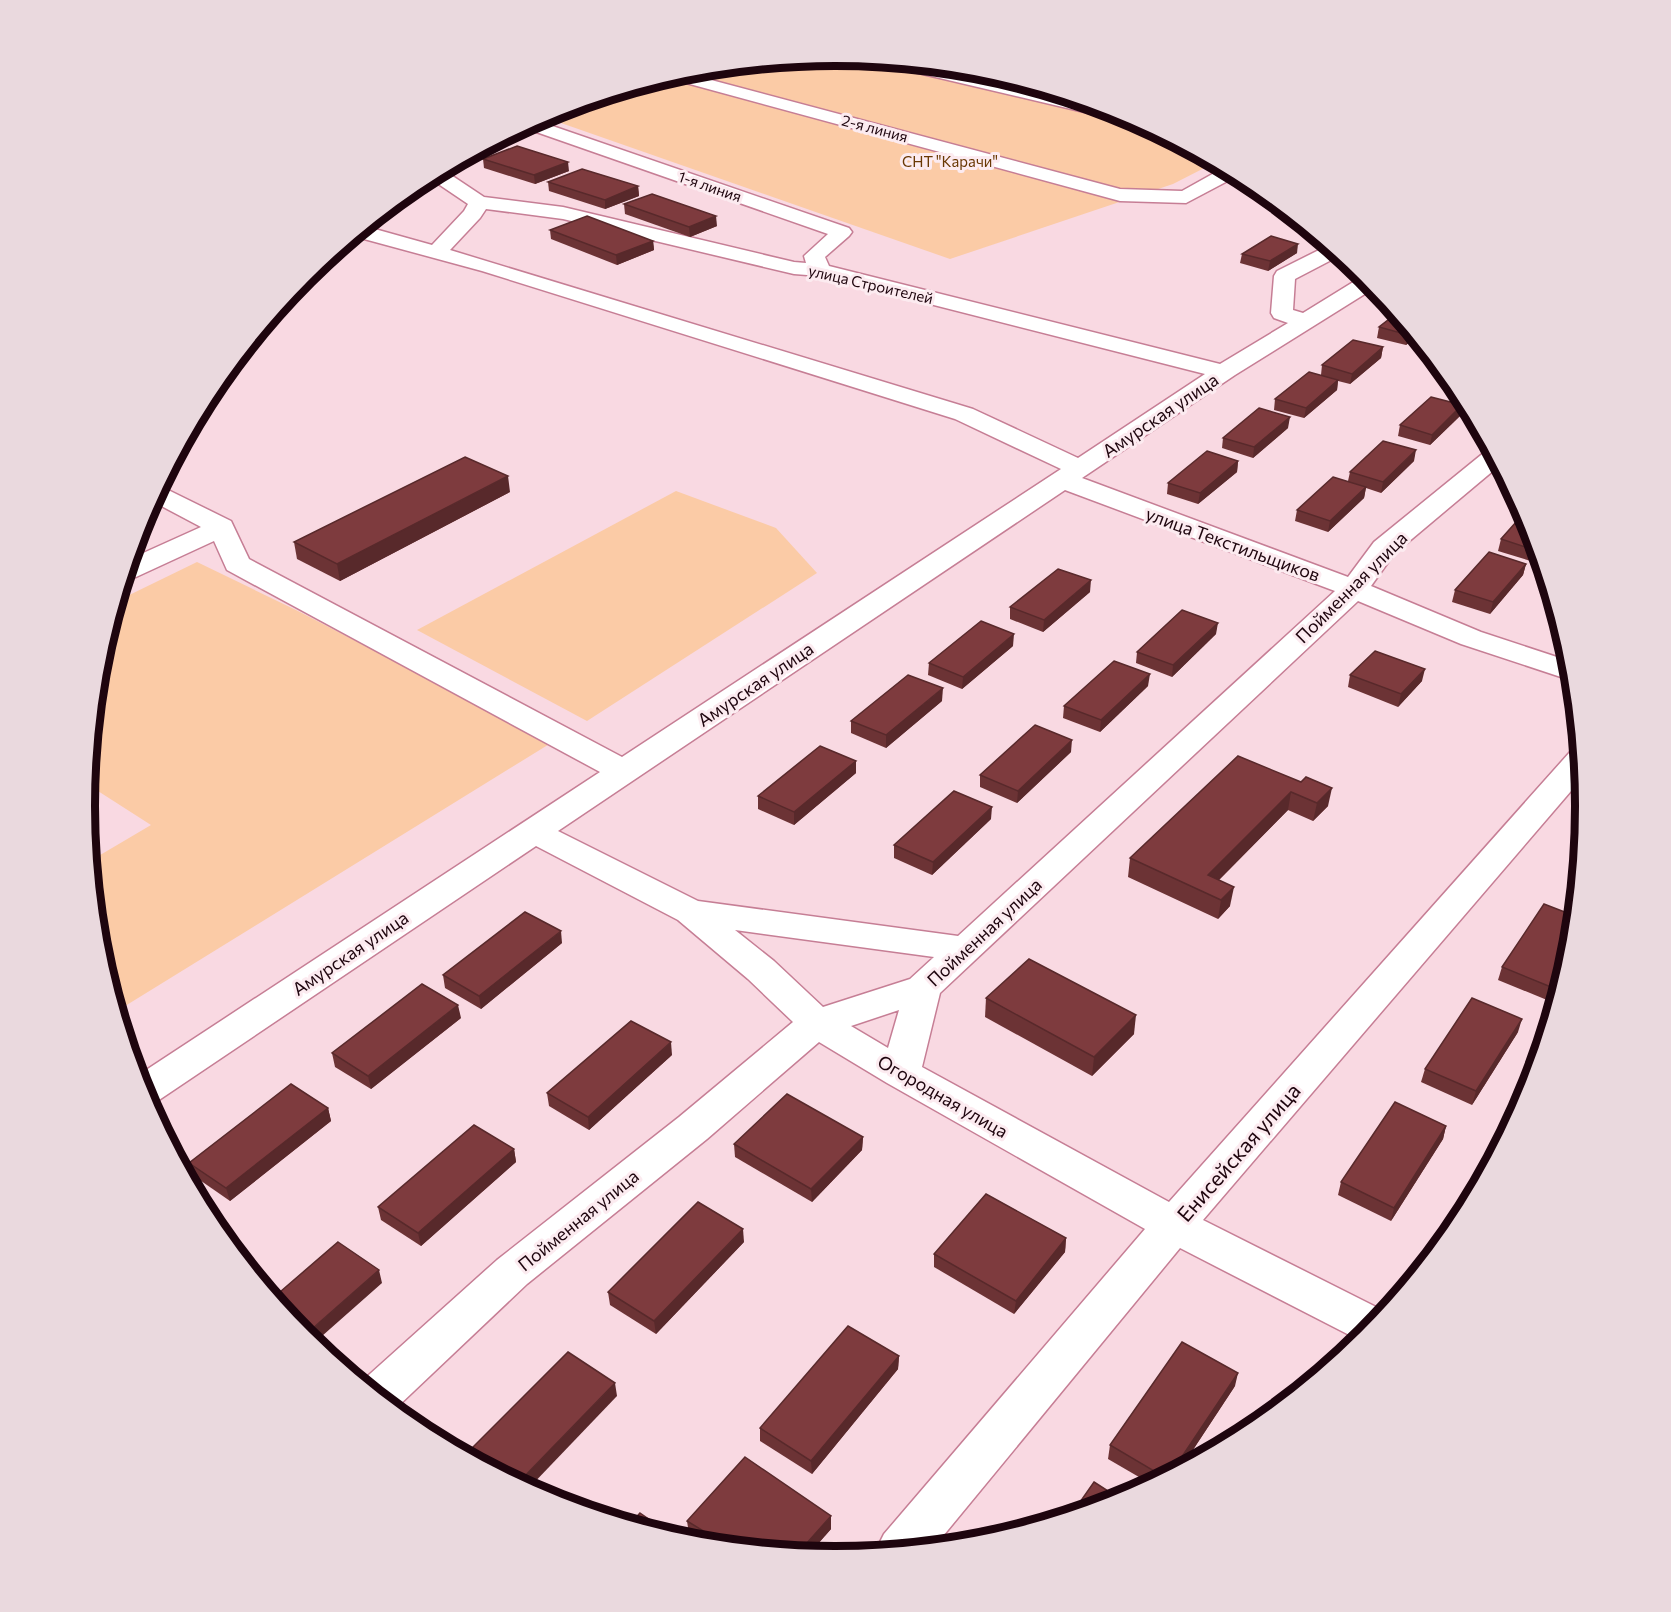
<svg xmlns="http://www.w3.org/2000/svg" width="1671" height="1612" viewBox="0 0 1671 1612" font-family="Commissioner,sans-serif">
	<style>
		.green { fill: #fbcba6 }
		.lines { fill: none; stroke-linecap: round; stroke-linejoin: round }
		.minor-casing { stroke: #c67e95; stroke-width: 3 }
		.minor { fill: #fff; fill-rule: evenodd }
		.wall { fill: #6c3335 }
		.shaded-wall { fill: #58292b }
		.building { fill: #7e3b3e; stroke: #58292b; stroke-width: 1.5 }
		.labels { text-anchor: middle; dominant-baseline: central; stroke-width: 6; stroke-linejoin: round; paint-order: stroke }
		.far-street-label { font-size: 15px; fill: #1e050e; stroke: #fcebf0 }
		.far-park-label { font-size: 15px; fill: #693804; stroke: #fcebf0 }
		.street-label { font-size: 18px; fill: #1e050e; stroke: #fcebf0 }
		.near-street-label { font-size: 21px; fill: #1e050e; stroke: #fcebf0 }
		.rim { fill: none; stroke: #1e050e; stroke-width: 8 }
	</style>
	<rect width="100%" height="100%" fill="#f9d9e2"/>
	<g class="green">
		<path d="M836,56L982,70L1123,113L1216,162L1173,184L950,259L541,116L689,70Z"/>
		<path d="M676,491L776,528L817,573L587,721L417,630Z"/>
		<path d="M197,562L298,611L551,743L117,1011L99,952L90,861L151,825L87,784L99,659L117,601Z"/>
	</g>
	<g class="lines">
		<defs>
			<g id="minor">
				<path d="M878,60C925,61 972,75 1018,86C1060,96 1104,102 1141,123L1135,124L880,64Z"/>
				<path d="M681,72L1120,189L1182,191L1225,167L1239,175L1186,203L1120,201L664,77Z"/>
				<path d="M535,120L849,228L852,232L849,236L825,257L829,266L1220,364L1288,323L1274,318L1271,313L1274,276L1277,271L1329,245L1341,255L1295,279L1293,310L1303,313L1363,276H1367L1376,287L1235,375L1082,478L1348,577L1374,542L1486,451L1492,449L1500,465L1394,554L1371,586L1481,632L1572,662L1573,681L1461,644L1358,601L940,993L922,1067L1169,1202L1570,752L1580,750L1583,777L1203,1220L1386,1312L1361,1341L1180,1248L934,1547L877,1552L876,1550L884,1534L1145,1229L887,1083L819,1042L707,1139L527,1284L394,1410L361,1382L497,1260L679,1117L793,1022L748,979L678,920L536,846L156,1102L148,1105L137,1076L600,772L227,570L214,541L136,577L124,579L130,559L201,527L152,501L160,486L231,521L249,559L622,757L1061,469L955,419L482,271L353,236L364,226L432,245L464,211L468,204L428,177L442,169L484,197L563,207L794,262L806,263L804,256L828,234L522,127ZM486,209L563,219L794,274L820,276L1205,374L1078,458L973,409L450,250L480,218ZM1065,490L1335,591L958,936L698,901L558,831ZM735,930L934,957L910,979L823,1007L774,961ZM899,1010L888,1048L851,1026Z"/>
			</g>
		</defs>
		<use href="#minor" class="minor-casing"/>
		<use href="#minor" class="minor"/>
	</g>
	<g class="wall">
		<path d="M483,159L569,171L535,184L484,168Z"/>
		<path d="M548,182L638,186L639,196L605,209L549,191Z"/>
		<path d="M624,204L717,226L690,237L625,214Z"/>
		<path d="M550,230L653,241L654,250L617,265L551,239Z"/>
		<path d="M1297,253L1268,271L1240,263L1242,254Z"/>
		<path d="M1397,313L1416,337L1406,345L1377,338L1379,327Z"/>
		<path d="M1383,347L1381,358L1350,384L1338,381L1337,390L1304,418L1274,410L1275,399L1321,375L1322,365Z"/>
		<path d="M1455,384L1460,389L1464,398L1453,394Z"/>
		<path d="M1462,405L1460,416L1430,445L1398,436L1400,425Z"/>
		<path d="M1288,428L1253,458L1222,448L1223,438Z"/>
		<path d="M1238,461L1237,472L1198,504L1167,494L1168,483Z"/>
		<path d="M1414,461L1381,493L1366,488L1364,498L1328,532L1295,521L1297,510L1348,481L1350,472Z"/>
		<path d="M510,492L340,581L297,559L294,542Z"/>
		<path d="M1525,512L1540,555L1534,562L1498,551L1501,539Z"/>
		<path d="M1526,564L1523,575L1490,614L1452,602L1455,590Z"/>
		<path d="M1090,592L1043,632L1010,619V607Z"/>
		<path d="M1559,620L1564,635L1555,632Z"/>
		<path d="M1216,634L1172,677L1136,663L1137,652Z"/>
		<path d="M1013,646L962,689L928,675L929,663Z"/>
		<path d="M1350,675L1422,681L1398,707L1348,687Z"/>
		<path d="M1148,686L1100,732L1063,718L1064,706Z"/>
		<path d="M942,701L886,748L851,733V721Z"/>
		<path d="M1071,752L1017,803L980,787V775Z"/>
		<path d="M856,761V773L794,825L758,809V796Z"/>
		<path d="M1301,782L1328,806L1313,821L1288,810L1219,880L1230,906L1218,919L1128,877L1130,858Z"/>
		<path d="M991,819L932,875L894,858V845Z"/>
		<path d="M1579,873L1577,894L1572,891L1576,879Z"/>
		<path d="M1575,916L1547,1000L1498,980L1502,967Z"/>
		<path d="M562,943L481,1009L445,988L443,975Z"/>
		<path d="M986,998L1134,1034L1092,1076L985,1017Z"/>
		<path d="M461,1018L371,1089L335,1067L332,1053Z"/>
		<path d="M1518,1032L1472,1105L1421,1082L1425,1069Z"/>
		<path d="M672,1055L589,1130L549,1106L547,1093Z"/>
		<path d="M328,1108L331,1121L230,1201L194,1176L189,1163Z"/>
		<path d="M1446,1126L1443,1139L1391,1221L1338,1195L1341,1182Z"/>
		<path d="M863,1137L862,1150L812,1202L735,1157L734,1144Z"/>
		<path d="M514,1149L516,1162L421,1246L381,1220L378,1207Z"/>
		<path d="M1066,1238L1065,1252L1014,1314L934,1267V1254Z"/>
		<path d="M744,1242L656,1334L610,1305L608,1292Z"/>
		<path d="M899,1356L898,1369L812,1474L760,1441V1428Z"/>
		<path d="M1235,1386L1181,1468L1151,1484L1108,1459L1110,1445Z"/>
		<path d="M687,1521L831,1529L809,1554L703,1543L689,1534Z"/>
	</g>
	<g class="shaded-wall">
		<path d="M568,162L569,171L535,184L534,175Z"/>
		<path d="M638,186L639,196L605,209V200Z"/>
		<path d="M716,216L717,226L690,237L689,227Z"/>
		<path d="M653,241L654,250L617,265L616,255Z"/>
		<path d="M1298,244L1297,253L1268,271L1270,261Z"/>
		<path d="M1412,332L1416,337L1406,345L1408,335Z"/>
		<path d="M1383,347L1381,358L1350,384L1352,374Z"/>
		<path d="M1338,380L1337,390L1304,418L1306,408Z"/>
		<path d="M1462,405L1460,416L1430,445L1432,435Z"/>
		<path d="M1290,417L1288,428L1253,458L1254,447Z"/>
		<path d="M1416,450L1414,461L1381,493L1383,482Z"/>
		<path d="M1238,461L1237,472L1198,504L1200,493Z"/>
		<path d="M508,476L510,492L340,581L337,564Z"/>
		<path d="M1366,487L1364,498L1328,532L1330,521Z"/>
		<path d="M150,504L155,524L138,532L142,518Z"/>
		<path d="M1538,549L1540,555L1534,562L1537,551Z"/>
		<path d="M1526,564L1523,575L1490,614L1493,602Z"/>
		<path d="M1091,580L1090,592L1043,632L1044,620Z"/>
		<path d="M1218,623L1216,634L1172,677L1173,665Z"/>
		<path d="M1014,634L1013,646L962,689L963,677Z"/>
		<path d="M1425,669L1422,681L1398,707L1401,694Z"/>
		<path d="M1150,674L1148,686L1100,732L1101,720Z"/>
		<path d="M943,688L942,701L886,748V735Z"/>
		<path d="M1072,740L1071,752L1017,803L1018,791Z"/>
		<path d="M856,761V773L794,825V812Z"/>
		<path d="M1332,788L1328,806L1313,821L1317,803Z"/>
		<path d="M1291,792L1288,810L1206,893L1208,875Z"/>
		<path d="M992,807L991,819L932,875L933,862Z"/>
		<path d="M1234,887L1230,906L1218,919L1221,900Z"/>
		<path d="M561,931L562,943L481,1009L479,996Z"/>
		<path d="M1570,956L1567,968L1547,1000L1551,987Z"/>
		<path d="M458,1005L461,1018L371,1089L368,1076Z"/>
		<path d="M1136,1015L1134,1034L1092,1076L1094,1057Z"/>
		<path d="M1522,1019L1518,1032L1472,1105L1476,1091Z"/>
		<path d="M671,1042L672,1055L589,1130L588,1117Z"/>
		<path d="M328,1108L331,1121L230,1201L226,1188Z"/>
		<path d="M1446,1126L1443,1139L1391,1221L1394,1208Z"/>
		<path d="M863,1137L862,1150L812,1202L811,1189Z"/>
		<path d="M514,1149L516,1162L421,1246L418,1233Z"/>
		<path d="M203,1200L207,1213L206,1214L200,1202Z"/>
		<path d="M743,1229L744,1242L656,1334L654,1321Z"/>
		<path d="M1066,1238L1065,1252L1014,1314L1016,1301Z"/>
		<path d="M379,1270L382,1283L313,1344L305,1336H304Z"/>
		<path d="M899,1356L898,1369L812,1474L811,1461Z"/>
		<path d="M1238,1373L1235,1386L1181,1468L1171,1473Z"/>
		<path d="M615,1383L617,1396L528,1489L518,1483Z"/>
		<path d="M831,1516V1529L809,1554L798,1553Z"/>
	</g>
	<g class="building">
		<path d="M517,146L568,162L534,175L483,159Z"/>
		<path d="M582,169L638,186L605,200L548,182Z"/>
		<path d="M652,194L716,216L689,227L624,204Z"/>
		<path d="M587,216L653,241L616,255L550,230Z"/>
		<path d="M1271,236L1298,244L1270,261L1242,254Z"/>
		<path d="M1397,313L1412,332L1408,335L1379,327Z"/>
		<path d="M1353,340L1383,347L1352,374L1322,365Z"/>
		<path d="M1309,372L1338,380L1306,408L1275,399Z"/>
		<path d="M1431,397L1462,405L1432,435L1400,425Z"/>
		<path d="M1259,408L1290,417L1254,447L1223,438Z"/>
		<path d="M1383,441L1416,450L1383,482L1350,472Z"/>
		<path d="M1207,451L1238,461L1200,493L1168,483Z"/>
		<path d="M465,457L508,476L337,564L294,542Z"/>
		<path d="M1333,477L1366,487L1330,521L1297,510Z"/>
		<path d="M1525,512L1529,519L1538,549L1537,551L1501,539Z"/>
		<path d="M1489,552L1526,564L1493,602L1455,590Z"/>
		<path d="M1058,569L1091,580L1044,620L1010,607Z"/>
		<path d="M1182,610L1218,623L1173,665L1137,652Z"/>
		<path d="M981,621L1014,634L963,677L929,663Z"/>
		<path d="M1375,651L1425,669L1401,694L1350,675Z"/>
		<path d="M1114,661L1150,674L1101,720L1064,706Z"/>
		<path d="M908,675L943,688L886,735L851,721Z"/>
		<path d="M1035,725L1072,740L1018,791L980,775Z"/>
		<path d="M820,746L856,761L794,812L758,796Z"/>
		<path d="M1238,756L1301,782L1306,777L1332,788L1317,803L1291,792L1208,875L1234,887L1221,900L1130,858Z"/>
		<path d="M954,791L992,807L933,862L894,845Z"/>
		<path d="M1544,904L1575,916L1570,956L1551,987L1502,967Z"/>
		<path d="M525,912L561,931L479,996L443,975Z"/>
		<path d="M1029,959L1136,1015L1094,1057L986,998Z"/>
		<path d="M422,984L458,1005L368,1076L332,1053Z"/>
		<path d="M1472,998L1522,1019L1476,1091L1425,1069Z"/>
		<path d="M631,1021L671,1042L588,1117L547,1093Z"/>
		<path d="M291,1084L328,1108L226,1188L189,1163Z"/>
		<path d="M787,1094L863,1137L811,1189L734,1144Z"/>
		<path d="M1395,1102L1446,1126L1394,1208L1341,1182Z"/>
		<path d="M474,1125L514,1149L418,1233L378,1207Z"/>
		<path d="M986,1194L1066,1238L1016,1301L934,1254Z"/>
		<path d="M698,1202L743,1229L654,1321L608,1292Z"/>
		<path d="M338,1242L379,1270L304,1336L273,1298Z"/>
		<path d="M848,1326L899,1356L811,1461L760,1428Z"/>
		<path d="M1182,1342L1238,1373L1171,1473L1164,1477L1110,1445Z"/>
		<path d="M568,1352L615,1383L518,1483L465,1455Z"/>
		<path d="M745,1457L831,1516L798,1553L728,1546L687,1521Z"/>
		<path d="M1094,1482L1122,1500L1071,1515Z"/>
		<path d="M640,1513L676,1538L630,1524Z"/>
	</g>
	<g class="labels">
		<g class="far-street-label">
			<text transform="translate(875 128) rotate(15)">2-я линия</text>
			<text transform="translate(710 186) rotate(19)">1-я линия</text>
			<text transform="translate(871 284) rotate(13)">улица Строителей</text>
		</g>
		<g class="far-park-label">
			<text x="950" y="161">СНТ "Карачи"</text>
		</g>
		<g class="street-label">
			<text transform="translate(1160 415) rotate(-34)">Амурская улица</text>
			<text transform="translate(1233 544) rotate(20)">улица Текстильщиков</text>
			<text transform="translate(1351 587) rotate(-45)">Пойменная улица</text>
			<text transform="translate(755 684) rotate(-34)">Амурская улица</text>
			<text transform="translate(984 932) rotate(-43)">Пойменная улица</text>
			<text transform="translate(350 953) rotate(-34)">Амурская улица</text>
			<text transform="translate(943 1096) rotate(30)">Огородная улица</text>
			<text transform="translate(578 1220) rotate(-39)">Пойменная улица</text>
		</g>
		<g class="near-street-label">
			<text transform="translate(1238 1152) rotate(-49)">Енисейская улица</text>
		</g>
	</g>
	<path d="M0 0H1671V1612H0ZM95 806a740 740 0 1 1 1480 0a740 740 0 1 1-1480 0Z" fill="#ead9de" fill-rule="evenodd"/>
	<path class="rim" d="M95 806a740 740 0 1 1 1480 0a740 740 0 1 1-1480 0Z"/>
</svg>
